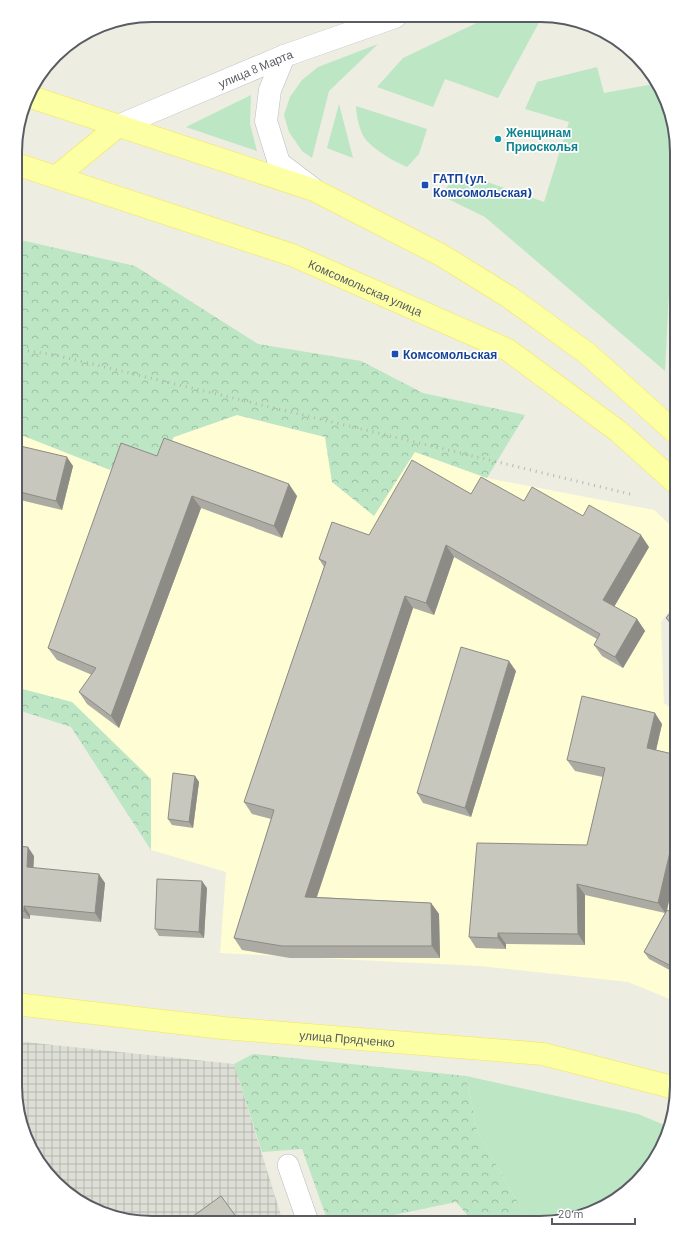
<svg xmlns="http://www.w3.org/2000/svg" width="692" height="1238" viewBox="0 0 692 1238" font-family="Barlow,sans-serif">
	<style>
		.commercial { fill: #fffdd4 }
		.industrial { fill: url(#industrial-grid) }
		.grass { fill: #bce6c4 }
		.forest { fill: url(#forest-crowns) }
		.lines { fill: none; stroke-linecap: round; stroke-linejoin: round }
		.street-casing { stroke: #bbbdc3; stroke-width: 22 }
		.secondary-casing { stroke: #bcbdc5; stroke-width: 23 }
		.primary-casing { stroke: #f6e751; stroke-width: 23 }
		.street { stroke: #fff; stroke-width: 21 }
		.secondary { stroke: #fff; stroke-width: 22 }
		.primary { stroke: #fcffa4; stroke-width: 22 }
		.rail { stroke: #b6b7b7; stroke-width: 3; stroke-dasharray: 1 5; stroke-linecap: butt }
		.wall { fill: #acaba3 }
		.shaded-wall { fill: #8c8b85 }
		.building { fill: #c8c7be; stroke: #8c8b85 }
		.culture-dot { fill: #0f9aa8; stroke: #fff; stroke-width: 1.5 }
		.transit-dot { fill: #1a4fb4; stroke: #fff; stroke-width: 1.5 }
		.labels { text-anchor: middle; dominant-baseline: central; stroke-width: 3.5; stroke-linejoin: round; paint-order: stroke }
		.street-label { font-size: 12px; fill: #595c62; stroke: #fff }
		.culture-label { font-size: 12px; font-weight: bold; fill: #0d838f; stroke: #fff; text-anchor: start }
		.transit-label { font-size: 12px; font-weight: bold; fill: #164399; stroke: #fff; text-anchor: start }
		.rim { fill: none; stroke: #595c62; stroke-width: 2 }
	</style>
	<defs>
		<pattern id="industrial-grid" width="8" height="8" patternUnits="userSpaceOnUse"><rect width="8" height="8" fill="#ddded5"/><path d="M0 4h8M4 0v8" fill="none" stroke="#b6b7b0"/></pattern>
		<pattern id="forest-crowns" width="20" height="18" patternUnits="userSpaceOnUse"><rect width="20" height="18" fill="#bce6c4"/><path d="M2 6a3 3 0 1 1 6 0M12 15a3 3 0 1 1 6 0" fill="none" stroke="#9cbea3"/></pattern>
	</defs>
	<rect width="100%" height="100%" fill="#edede1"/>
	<path class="commercial" d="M237,415L325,437L332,482L415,452L487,478L654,510L677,531V601L661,622L664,703L677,713V1002L628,982L479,966L220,953L226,872L151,850V779L15,687L16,433L109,469L125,446L162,457L174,437Z"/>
	<path class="industrial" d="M15,1041L234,1064L283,1222H134L91,1209L62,1189L22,1131L15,1086Z"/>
	<g class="grass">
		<path d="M489,17H542L498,98L445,79L433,107L377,87L403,58Z"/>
		<path d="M378,44L329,91L312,158L302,151L289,132L284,115L290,97L302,80L318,67Z"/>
		<path d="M597,67L604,93L654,84L667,103L675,171L665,371L485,217L442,196L456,171L544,202L569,122L525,109L537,82Z"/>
		<path d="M251,95L250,124L257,151L186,127Z"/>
		<path d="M339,104L353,158L327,148Z"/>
		<path d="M356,106L427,129L419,154L407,167C395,162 376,151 367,141C360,134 356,115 356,106Z"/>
		<path d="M466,1076L638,1114L669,1127C666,1142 654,1166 642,1176C632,1185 619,1192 608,1200L607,1204L585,1216L540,1223H524L521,1208L477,1131Z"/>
	</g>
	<g class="forest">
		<path d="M16,239L135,266L258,344L361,361L423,393L525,415L487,478L415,452L374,516L332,482L325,437L237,415L174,437L162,457L125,446L110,470L16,433Z"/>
		<path d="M15,687L72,702L151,779V850L71,727L15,709Z"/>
		<path d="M253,1054L466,1076L477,1131L521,1208L524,1223H474L456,1202L360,1222H328L302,1149L262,1152L234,1064Z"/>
	</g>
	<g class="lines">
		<defs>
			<path id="street" d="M288,1165L308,1222"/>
			<g id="secondary">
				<path d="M284,56L270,90L266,121L279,163L312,188"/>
				<path id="s1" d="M118,126L284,56L395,17"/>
			</g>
			<g id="primary">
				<path d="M28,96L314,190L441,255L509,297L588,354L677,434"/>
				<path id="s2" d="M16,164L292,255L508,350L618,431L677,484"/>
				<path d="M56,177L118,126"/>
				<path id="s3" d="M15,1004L223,1028L543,1054L668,1086L677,1089"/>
			</g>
		</defs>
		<use href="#street" class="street-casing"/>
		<use href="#secondary" class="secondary-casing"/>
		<use href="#primary" class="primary-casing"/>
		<use href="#street" class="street"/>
		<use href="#secondary" class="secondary"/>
		<use href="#primary" class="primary"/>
		<path class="rail" d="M16,349L55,355L630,494"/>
	</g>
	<g class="wall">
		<path d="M16,445L73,466L62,510L16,499Z"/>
		<path d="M157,456L297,496L282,538L201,508L119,728L87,704L79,692L92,675L57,660L48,648Z"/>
		<path d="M471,494L524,501L583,516L649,547L614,607L637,619L645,631L623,668L602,656L594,645L597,639L454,557L434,615L413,608L317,897L431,903L439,914L440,958H290L242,950L234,938L271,819L252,814L244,802L324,567L319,559L369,535Z"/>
		<path d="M677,604V630L670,624L666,618Z"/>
		<path d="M516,671L471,817L423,803L417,793Z"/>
		<path d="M677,690V706L671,699Z"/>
		<path d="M662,724L656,750L677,866L667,910L677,915V974L649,959L644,952L665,913L585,895V945L506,944V949L476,948L469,937L587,845L603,777L575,771L567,760Z"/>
		<path d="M195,776L199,782L193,828L172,825L168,819Z"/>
		<path d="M15,846L34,856L33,868L105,883L101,922L30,915V919L15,918Z"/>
		<path d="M207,888L204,938L159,936L155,929Z"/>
	</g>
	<g class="shaded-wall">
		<path d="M67,457L73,466L62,510L56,501Z"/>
		<path d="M289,484L297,496L282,538L274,526Z"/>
		<path d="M192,496L201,508L119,728L111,716Z"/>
		<path d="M641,535L649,547L611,612L603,600Z"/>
		<path d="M446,545L454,557L434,615L426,603Z"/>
		<path d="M405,596L413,608L313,908L305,897Z"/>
		<path d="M637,619L645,631L623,668L615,657Z"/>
		<path d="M509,661L516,671L471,817L465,808Z"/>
		<path d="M655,713L662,724L654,759L647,748Z"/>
		<path d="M195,776L199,782L193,828L189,822Z"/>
		<path d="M677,822V866L666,914L658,903Z"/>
		<path d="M28,847L34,856L33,876L27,867Z"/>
		<path d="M99,874L105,883L101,922L95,913Z"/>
		<path d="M202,881L207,888L204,938L199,932Z"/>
		<path d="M577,884L585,895V945L578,934Z"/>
		<path d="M431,903L439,914L440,958L432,946Z"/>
		<path d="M24,906L30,915V919L24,911Z"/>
		<path d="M498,933L506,944V949L498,938Z"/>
	</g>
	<g class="building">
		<path d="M164,438L289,484L274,526L192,496L111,716L79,692L96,668L48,648L121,443L157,456Z"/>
		<path d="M16,445L67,457L56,501L16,491Z"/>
		<path d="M412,460L471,494L481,477L524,501L532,487L583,516L589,505L641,535L603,600L637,619L615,657L594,645L600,634L446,545L426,603L405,596L305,897L431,903L432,946H282L234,938L274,810L244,802L326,562L319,559L332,522L369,535Z"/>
		<path d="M677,604V627L666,618Z"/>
		<path d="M461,647L509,661L465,808L417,793Z"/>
		<path d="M677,690V702L671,699Z"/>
		<path d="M582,696L655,713L647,748L677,755V822L658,903L577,884L578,934L498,933V938L469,937L477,843L587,845L605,768L567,760Z"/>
		<path d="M173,773L195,776L189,822L168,819Z"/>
		<path d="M15,846L28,847L27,867L99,874L95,913L24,906V911L15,910Z"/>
		<path d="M157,879L202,881L199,932L155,929Z"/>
		<path d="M667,910L677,915V969L644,952Z"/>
		<path d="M221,1196L240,1222H185Z"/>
	</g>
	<circle class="culture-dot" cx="498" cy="139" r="4"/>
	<g class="transit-dot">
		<rect x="421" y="181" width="8" height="8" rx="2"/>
		<rect x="391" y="350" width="8" height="8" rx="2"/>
	</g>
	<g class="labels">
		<g class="street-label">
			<text stroke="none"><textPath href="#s1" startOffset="149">улица 8 Марта</textPath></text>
			<text stroke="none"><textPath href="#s2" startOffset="371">Комсомольская улица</textPath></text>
			<text stroke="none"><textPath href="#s3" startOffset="334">улица Прядченко</textPath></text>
		</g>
		<g class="culture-label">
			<text x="506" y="132">Женщинам<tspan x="506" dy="14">Приосколья</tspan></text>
		</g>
		<g class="transit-label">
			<text x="433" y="178">ГАТП (ул.<tspan x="433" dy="14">Комсомольская)</tspan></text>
			<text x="403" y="354">Комсомольская</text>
		</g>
	</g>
	<path d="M0 0H692V1238H0ZM152 22H540A130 130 0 0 1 670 152V1086A130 130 0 0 1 540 1216H152A130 130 0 0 1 22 1086V152A130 130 0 0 1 152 22Z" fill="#fff" fill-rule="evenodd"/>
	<path class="rim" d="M152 22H540A130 130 0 0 1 670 152V1086A130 130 0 0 1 540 1216H152A130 130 0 0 1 22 1086V152A130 130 0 0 1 152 22Z"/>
	<path d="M552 1218v6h83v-6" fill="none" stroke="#595c62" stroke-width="2"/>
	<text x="558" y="1218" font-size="12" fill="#595c62" stroke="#ffffff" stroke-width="3" paint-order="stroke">20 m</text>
</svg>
